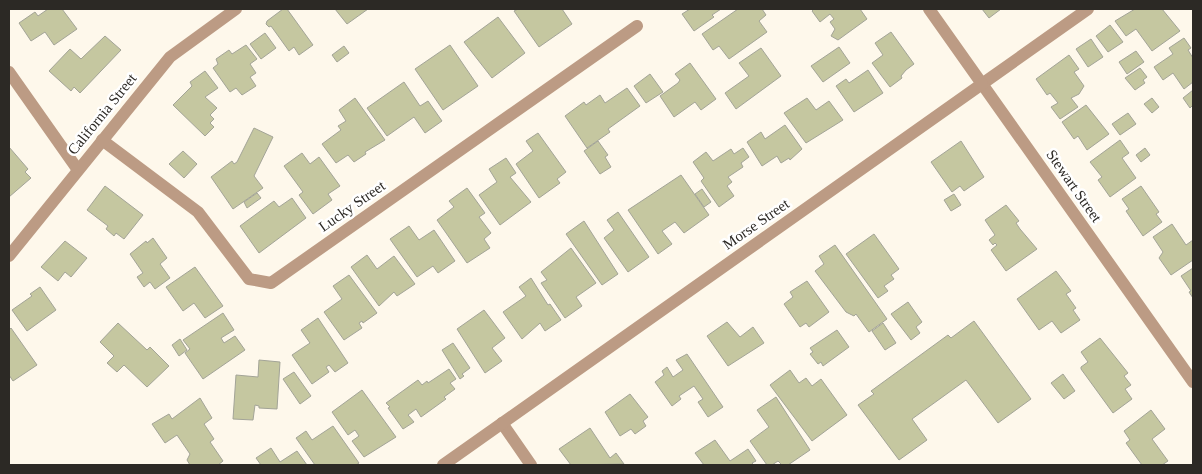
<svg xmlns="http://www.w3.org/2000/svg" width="1202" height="474" viewBox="0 0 1202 474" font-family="'Times New Roman',serif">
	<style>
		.building { fill: #c5c7a0; stroke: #a3a497 }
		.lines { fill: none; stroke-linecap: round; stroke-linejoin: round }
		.minor { stroke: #bc9b84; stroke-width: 12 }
		.tertiary { stroke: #bc9b84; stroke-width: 12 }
		.labels { text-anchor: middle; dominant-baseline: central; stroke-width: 5; stroke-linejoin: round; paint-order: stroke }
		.street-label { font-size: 15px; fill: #2c2925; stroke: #fff }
	</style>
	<rect width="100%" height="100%" fill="#fef8eb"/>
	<g class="building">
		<path d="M48,9H62L77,29L54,45L45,32L31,41L19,23L35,12L38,16Z"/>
		<path d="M283,9H287L313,45L299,55L294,47L289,51L271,26L269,27L266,24L267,21Z"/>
		<path d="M335,9H368L347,24Z"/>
		<path d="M518,9H562L572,24L539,47L514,11Z"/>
		<path d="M690,9H721L712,15L714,17L694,31L682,14Z"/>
		<path d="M738,9H762L766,15L759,21L767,32L729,59L719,46L713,50L702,34Z"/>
		<path d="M814,9H860L867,19L838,40L831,36L835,29L830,22L834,19L830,14L820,22L812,11Z"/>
		<path d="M982,9H1001L989,18Z"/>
		<path d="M1135,9H1162L1180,31L1152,51L1136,29L1126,36L1115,21Z"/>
		<path d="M498,17L525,53L492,78L464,42Z"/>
		<path d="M1110,25L1123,42L1108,52L1096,36Z"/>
		<path d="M891,32L914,64L906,70L901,76L902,78L890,87L872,63L883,55L875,43Z"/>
		<path d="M265,33L276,48L261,59L250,44Z"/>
		<path d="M105,36L121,50L80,93L74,87L71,91L49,71L70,49L81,59Z"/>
		<path d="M1184,38L1191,48L1188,50L1193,58V82L1184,89L1173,73L1163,80L1154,67L1173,54L1169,48Z"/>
		<path d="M1091,39L1103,57L1088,67L1076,49Z"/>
		<path d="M246,45L257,59L250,64L256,73L250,77L256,86L242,95L236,88L230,92L213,68L218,64L216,59L229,50L232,54Z"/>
		<path d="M450,45L478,86L443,110L415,69Z"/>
		<path d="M344,46L349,53L337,62L332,55Z"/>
		<path d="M839,47L850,63L823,82L811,66Z"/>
		<path d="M761,48L781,76L736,109L725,93L749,76L739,63Z"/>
		<path d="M1136,51L1144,62L1127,74L1119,62Z"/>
		<path d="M1069,55L1079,69L1074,72L1084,86L1079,94L1071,98L1078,107L1060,119L1051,107L1058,103L1050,93L1047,95L1036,79Z"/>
		<path d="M690,63L716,99L701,110L695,102L674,117L660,96L678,83L680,80L675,74Z"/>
		<path d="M1140,68L1147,77L1143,80L1145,83L1135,90L1125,78Z"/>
		<path d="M868,70L883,93L854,112L836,86L846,79L849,83Z"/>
		<path d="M205,71L218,88L205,97L217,108L210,115L214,119L210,123L214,127L205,136L173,105L192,86L190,82Z"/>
		<path d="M650,74L663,92L646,103L634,86Z"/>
		<path d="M404,82L420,106L428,101L442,121L425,133L414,117L387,136L367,108Z"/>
		<path d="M627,88L640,106L608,129L610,132L587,148L565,116L584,102L586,105L600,95L605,103Z"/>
		<path d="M1193,90V105L1190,108L1183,98Z"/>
		<path d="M355,98L385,140L365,152L366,154L354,162L348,155L336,163L322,144L341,130L338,126L346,121L339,110Z"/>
		<path d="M807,98L816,110L829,101L843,120L806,143L784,113Z"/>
		<path d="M1152,98L1159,107L1152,113L1144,104Z"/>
		<path d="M1086,105L1109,134L1087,150L1078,136L1074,139L1062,122Z"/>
		<path d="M1128,113L1136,124L1120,135L1112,124Z"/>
		<path d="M785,125L802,149L790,160L789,158L781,163L777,156L762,166L747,142L761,132L765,139Z"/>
		<path d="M254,128L273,137L254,176L263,188L233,209L211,177L232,161L234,164L237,162Z"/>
		<path d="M538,133L566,172L557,179L560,183L539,198L516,164L533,151L526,141Z"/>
		<path d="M1120,140L1129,153L1122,158L1136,178L1110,197L1098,180L1102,177L1090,162Z"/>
		<path d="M598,141L608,155L605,157L611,167L600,174L584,151Z"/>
		<path d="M961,141L984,177L964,191L960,186L952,192L931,162Z"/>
		<path d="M9,147L28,169L25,172L31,178L9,197Z"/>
		<path d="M743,148L749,157L741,163L743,167L728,177L732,182L727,186L734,196L719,207L701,181L704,178L693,162L706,152L713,161L731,149L734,154Z"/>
		<path d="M1145,148L1150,155L1141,162L1136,155Z"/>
		<path d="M183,151L197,164L184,178L169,164Z"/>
		<path d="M302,153L310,164L319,157L340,186L328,194L332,200L313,214L299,195L303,192L284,166Z"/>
		<path d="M506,158L516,173L510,177L531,202L500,225L479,195L497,182L489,169Z"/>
		<path d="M681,175L709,215L684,233L675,222L662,231L672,244L658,254L628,210Z"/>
		<path d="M105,186L143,215L124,239L116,233L114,236L106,229L108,226L87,210Z"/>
		<path d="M1141,186L1159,212L1156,214L1162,222L1143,236L1126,211L1129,209L1122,199Z"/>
		<path d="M467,188L485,213L479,217L491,233L484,239L490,248L467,263L437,220L454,207L449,201Z"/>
		<path d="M702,189L711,202L704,207L695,194Z"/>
		<path d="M257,193L261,198L247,208L244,202Z"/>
		<path d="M954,194L961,205L951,211L944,200Z"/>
		<path d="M292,198L306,218L259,253L240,226L274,201L279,207Z"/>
		<path d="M1006,205L1019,221L1016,223L1020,229L1037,249L1006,271L991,250L997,245L995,243L993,245L989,240L995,235L985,220Z"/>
		<path d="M618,212L649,257L628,272L604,238L614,230L607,220Z"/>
		<path d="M584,221L618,274L602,285L566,234Z"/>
		<path d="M1172,224L1186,245L1193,240V260L1171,275L1159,258L1163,252L1153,237Z"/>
		<path d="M409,226L419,240L434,230L455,261L438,273L433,266L417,277L390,239Z"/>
		<path d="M874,234L899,269L891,275L894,279L884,286L888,291L878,298L846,254Z"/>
		<path d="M153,238L167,258L160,264L170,278L155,289L150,282L144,287L137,277L143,273L130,254L146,241L147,243Z"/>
		<path d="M65,241L87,258L71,277L65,272L58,281L41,267Z"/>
		<path d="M835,245L887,319L869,332L856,314L854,316L846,312L815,271L824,264L819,256Z"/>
		<path d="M571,248L596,283L576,297L582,306L565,318L541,283L547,280L541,272Z"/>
		<path d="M367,255L377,269L394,256L415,284L397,296L394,292L379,306L351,267Z"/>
		<path d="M195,267L223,306L205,318L194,303L183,311L166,287Z"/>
		<path d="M1193,268V298L1189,292L1191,291L1181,276Z"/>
		<path d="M1056,271L1071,291L1066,294L1076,308L1073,310L1080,320L1061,333L1052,321L1039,330L1017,299Z"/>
		<path d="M349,275L377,313L363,323L362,321L359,323L362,328L344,340L324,312L342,299L333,286Z"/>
		<path d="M531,278L548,305L550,304L561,320L545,331L540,323L522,339L503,312L526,296L519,287Z"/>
		<path d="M807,281L829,312L809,327L806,323L800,327L784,304L793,297L790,292Z"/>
		<path d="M40,287L56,310L27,331L12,310L32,296L30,294Z"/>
		<path d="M908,302L922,322L916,327L920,333L911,340L891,314Z"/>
		<path d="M484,310L505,338L492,348L502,361L485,373L457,329Z"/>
		<path d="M223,313L234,330L221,338L224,343L235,336L245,350L203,379L185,353L190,349L183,340Z"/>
		<path d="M318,318L348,363L335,372L329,365L326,367L329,372L312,384L292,355L310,343L301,330Z"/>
		<path d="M974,321L1031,399L998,423L966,380L912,419L927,440L899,460L858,405L874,394L871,391L948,335L951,338Z"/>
		<path d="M727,322L740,337L753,327L764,343L728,366L707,336Z"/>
		<path d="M118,323L147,350L150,347L169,366L147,387L124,365L117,372L107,363L114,356L100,342Z"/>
		<path d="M883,323L896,343L885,350L872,331Z"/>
		<path d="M11,328L37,365L13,381L9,375V330Z"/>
		<path d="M837,330L849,347L823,366L821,362L818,364L810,354L813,352L810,348Z"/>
		<path d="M1100,338L1128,373L1124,376L1131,385L1125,389L1132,399L1113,413L1081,369V367L1088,362L1081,352Z"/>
		<path d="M180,339L187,350L179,356L172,345Z"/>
		<path d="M453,343L470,368L462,374L464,376L460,379L442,350Z"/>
		<path d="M687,354L723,407L708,417L698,402L703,399L694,386L679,396L681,399L672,406L655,382L664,375L662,371L667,367L673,377L683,370L676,360Z"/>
		<path d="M259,360L280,362L277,409L259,408V406L255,405L253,420L233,419L236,375L258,377Z"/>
		<path d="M449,369L456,379L450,383L455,389L444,397L446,399L421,417L416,409L408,415L414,422L403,429L388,408L390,407L386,403L418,380L422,385L427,381L428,383Z"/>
		<path d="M790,370L799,383L806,378L812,386L821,379L847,415L812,441L770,385Z"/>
		<path d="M294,372L311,396L300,404L283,379Z"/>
		<path d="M1063,374L1075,391L1064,399L1051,383Z"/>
		<path d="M362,390L396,437L364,457L352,441L359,436L355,430L348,435L332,412Z"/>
		<path d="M630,394L648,417L643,421L646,426L635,434L631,429L620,436L605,412Z"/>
		<path d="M776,397L810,450L788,465H782L778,461L772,465H767L750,441L769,427L757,410Z"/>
		<path d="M200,398L212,418L204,424L214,439L210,442L223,461L218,465H190L187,460L190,454L177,435L165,443L152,424L169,414L172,419Z"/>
		<path d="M1151,410L1165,429L1152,439L1168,461L1162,465H1142L1126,443L1130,440L1124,431Z"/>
		<path d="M333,426L359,463L356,465H315L296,438L306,431L312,440Z"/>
		<path d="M590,428L610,458L616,453L624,464L571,465L559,449Z"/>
		<path d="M715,440L730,461L748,449L756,461L752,463L754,465H704L695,453Z"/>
		<path d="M271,448L280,462L297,451L307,465H261L256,458Z"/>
	</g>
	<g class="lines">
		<g class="minor">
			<path d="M9,72L78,170"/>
			<path d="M982,84L1088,9"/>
			<path d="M102,140L198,212L249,279L271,283L637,26"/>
			<path d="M502,423L531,465"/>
		</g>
		<g class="tertiary">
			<path d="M929,9L1193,382"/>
			<path d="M9,256L170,57L236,9"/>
			<path d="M443,465L982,84"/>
		</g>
	</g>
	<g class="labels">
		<g class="street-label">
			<text transform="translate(102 114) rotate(-51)">California Street</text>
			<text transform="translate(1074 186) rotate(55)">Stewart Street</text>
			<text transform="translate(352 206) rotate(-35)">Lucky Street</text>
			<text transform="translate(756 224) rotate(-35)">Morse Street</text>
		</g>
	</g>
	<rect width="1202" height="474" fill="none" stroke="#2c2925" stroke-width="20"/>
</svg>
